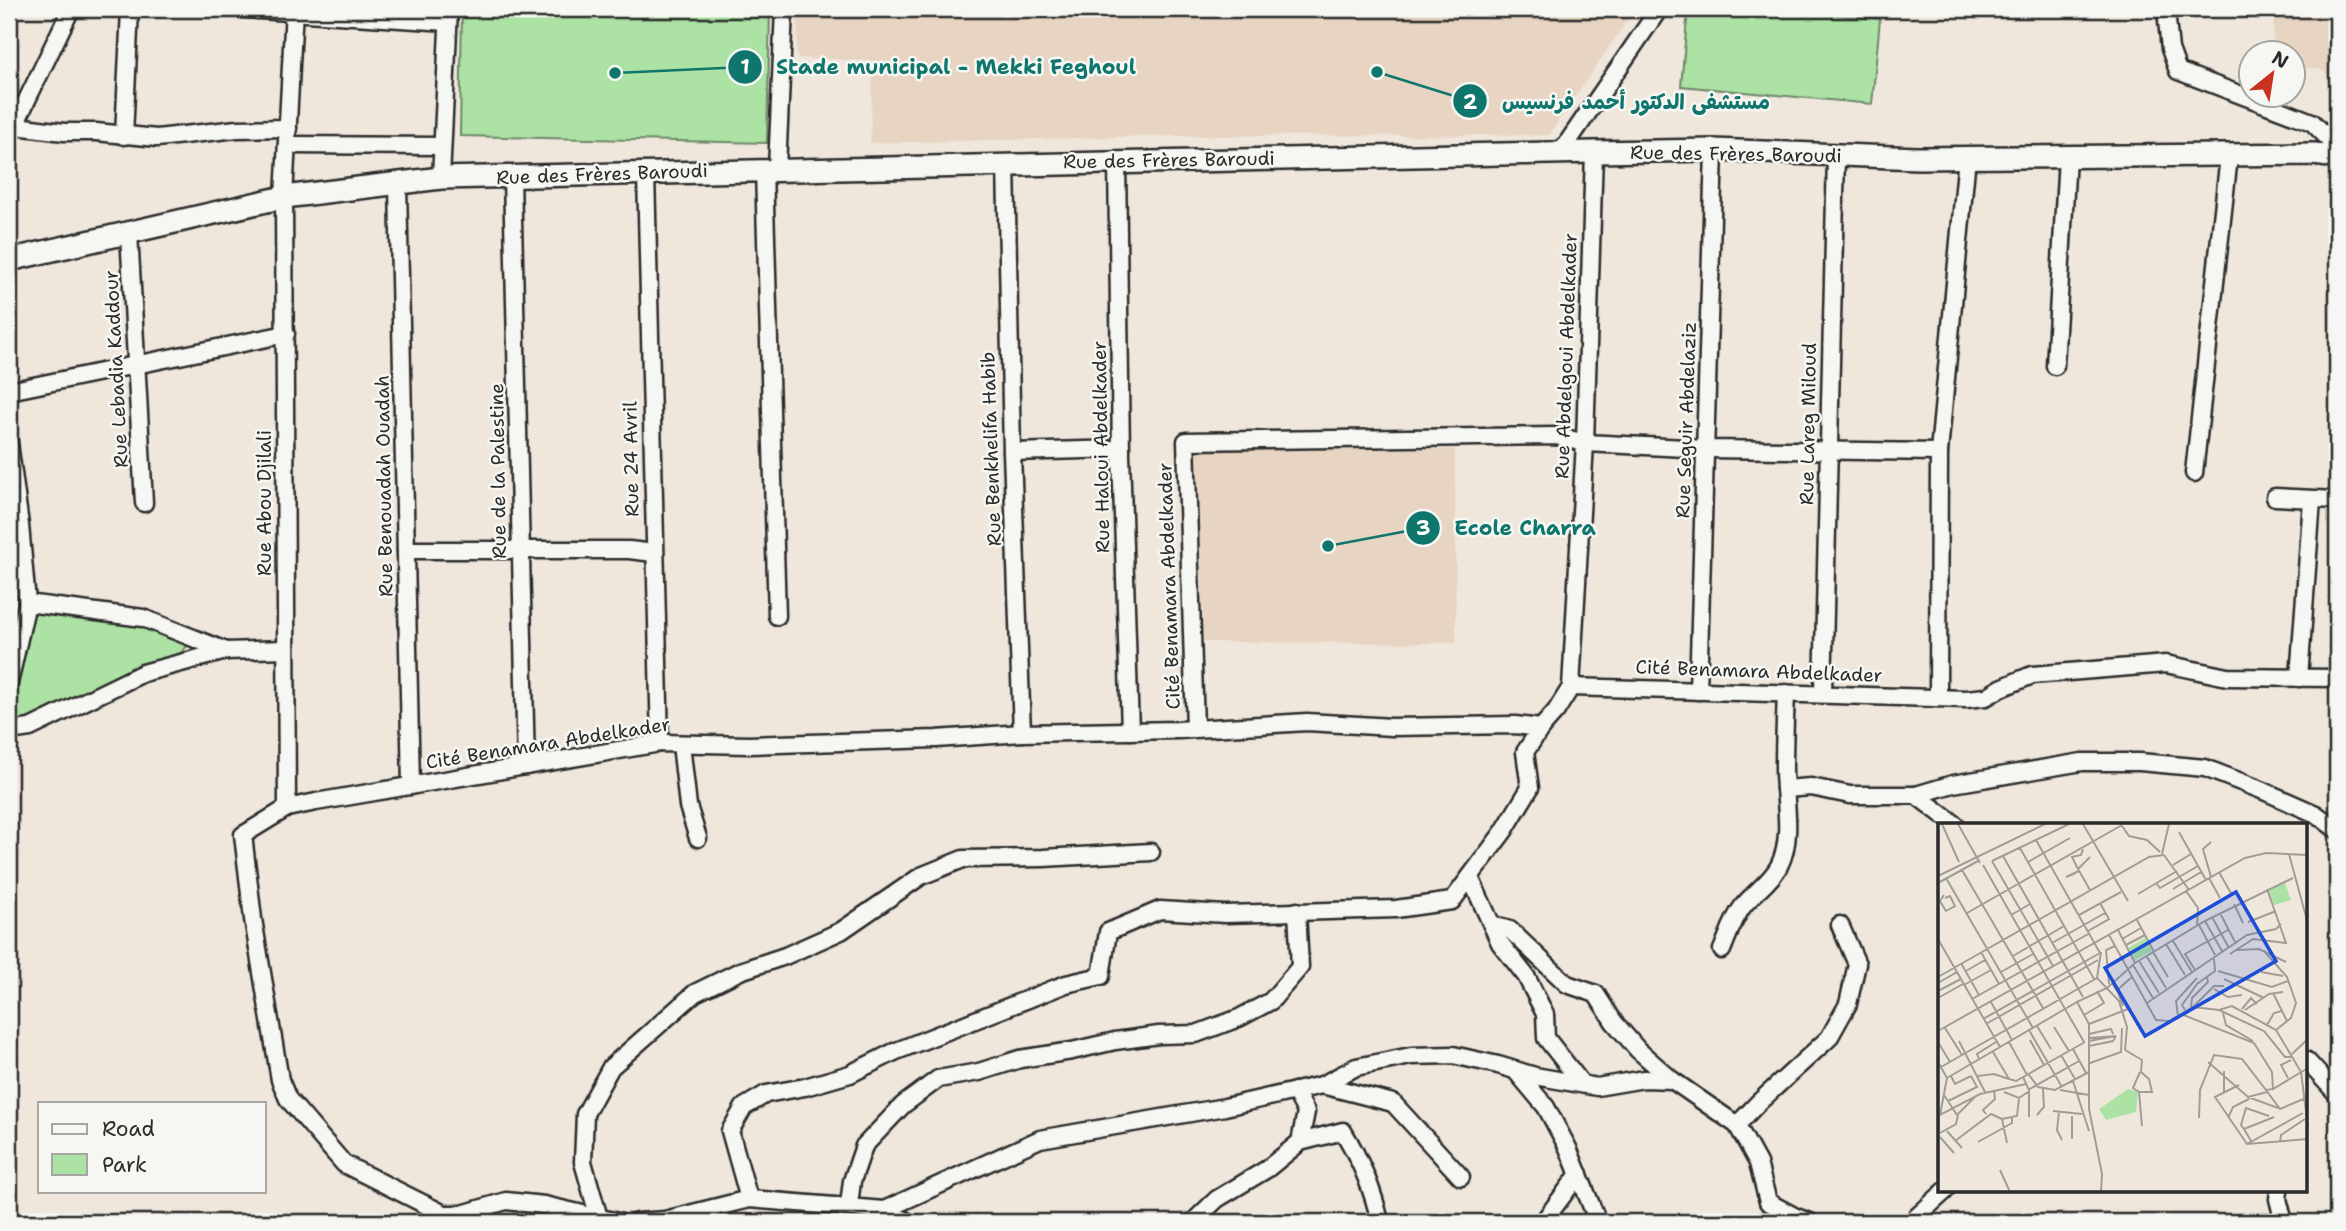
<svg xmlns="http://www.w3.org/2000/svg" width="2346" height="1231" viewBox="0 0 2346 1231" font-family="'Shantell Sans','Playpen Sans Arabic',sans-serif">
	<style>
		.built { fill: #e7d4c2 }
		.green { fill: #ace2a4; stroke: #6c8668; stroke-width: 2 }
		.lines { fill: none; stroke-linecap: round; stroke-linejoin: round }
		.minor-casing { stroke: #2b2b2b; stroke-width: 21 }
		.tertiary-casing { stroke: #2b2b2b; stroke-width: 26 }
		.minor { stroke: #f6f6f2; stroke-width: 16 }
		.tertiary { stroke: #f6f6f2; stroke-width: 21 }
		.labels { text-anchor: middle; dominant-baseline: central; stroke-width: 5; stroke-linejoin: round; paint-order: stroke }
		.street-label { font-size: 19px; fill: #2b2b2b; stroke: #f6f6f2 }
		.inset-road { fill: none; stroke: #a19c95; stroke-width: 2 }
		.view { fill: #1d4ed8; fill-opacity: 0.15; stroke: #1d4ed8; stroke-width: 3.5 }
		.inset-edge { fill: none; stroke: #2b2b2b; stroke-width: 3.5 }
		.leader { fill: none; stroke: #0f766e; stroke-width: 2.5 }
		.callout-dot { fill: #0f766e; stroke: #f6f6f2; stroke-width: 2.5 }
		.mark-label { font-size: 21px; text-anchor: middle; font-weight: bold; fill: #fff }
		.callout-label { font-size: 21px; text-anchor: middle; font-weight: bold; fill: #0f766e; stroke: #f6f6f2; stroke-width: 5; stroke-linejoin: round; paint-order: stroke }
	</style>
	<rect width="100%" height="100%" fill="#efe7dc"/>
	<filter id="ink" filterUnits="userSpaceOnUse"><feTurbulence type="fractalNoise" baseFrequency=".0143" numOctaves="2"/><feDisplacementMap in="SourceGraphic" scale="14" xChannelSelector="R" yChannelSelector="G"/><feConvolveMatrix kernelMatrix="1 2 1 2 8 2 1 2 1" color-interpolation-filters="sRGB"/></filter>
	<g filter="url(#ink)">
		<g class="built">
			<path d="M798,9H1635L1549,135L1161,136L870,143L873,61L797,58Z"/>
			<path d="M2274,9H2337V83L2322,70L2294,65V52H2273Z"/>
			<path d="M1455,449L1456,643L1204,642L1197,450Z"/>
		</g>
		<g class="green">
			<path d="M462,9H770L767,143L460,136Z"/>
			<path d="M1688,9H1778L1880,19L1872,104L1681,86Z"/>
			<path d="M32,608L143,624L190,643L177,657L35,718L9,723Z"/>
		</g>
		<g class="lines">
			<defs>
				<g id="minor">
					<path d="M243,9L448,22"/>
					<path d="M2166,11L2170,49L2178,71L2312,122L2337,147"/>
					<path d="M16,126L64,132H96L157,138L237,129L288,128"/>
					<path d="M124,136L130,9"/>
					<path d="M9,137L71,9"/>
					<path d="M287,145L442,146"/>
					<path d="M1561,152L1659,9"/>
					<path d="M1117,161L1121,454L1130,731"/>
					<path d="M1006,164L1012,452L1022,733"/>
					<path d="M777,169L784,9"/>
					<path d="M764,170L777,616"/>
					<path d="M646,173L660,743"/>
					<path d="M512,177L526,766"/>
					<path d="M441,178L449,9"/>
					<path d="M398,185L411,786"/>
					<path d="M129,233L144,503"/>
					<path d="M2055,366L2067,157"/>
					<path d="M9,391L286,334"/>
					<path d="M9,443L20,525L27,603L9,683"/>
					<path d="M1012,452L1121,449"/>
					<path d="M2194,473L2229,156"/>
					<path d="M2275,497L2337,500"/>
					<path d="M406,550H629L654,553"/>
					<path d="M27,603L143,618L226,651L285,649"/>
					<path d="M2299,678L2312,500"/>
					<path d="M1571,687L1966,699L1986,697L2001,688L2032,675L2166,664L2227,677L2337,678"/>
					<path d="M1698,691L1714,150"/>
					<path d="M1823,693L1836,156"/>
					<path d="M1938,697L1939,452L1967,157"/>
					<path d="M1195,728L1186,441L1557,436L1585,443L1706,449L1939,452"/>
					<path d="M9,731L30,728L143,673L226,651"/>
					<path d="M681,744L688,806L698,838"/>
					<path d="M1785,789L1811,787L1850,795H1916L1953,784L2082,762H2140L2205,768L2264,791L2316,814L2337,830"/>
					<path d="M1916,795L1956,825"/>
					<path d="M287,808L284,197L294,9"/>
					<path d="M1470,877L1500,943L1526,976L1545,1014L1546,1038L1582,1084"/>
					<path d="M1492,925L1510,930L1567,984L1596,994L1614,1022L1638,1050L1672,1080L1737,1125L1758,1163L1768,1202L1796,1217L1810,1222"/>
					<path d="M1722,950C1728,936 1733,919 1743,906C1754,892 1770,883 1779,866C1794,837 1784,799 1784,769C1784,744 1785,718 1786,693"/>
					<path d="M2306,1060L2337,1094"/>
					<path d="M1515,1070L1546,1107L1568,1148L1598,1222"/>
					<path d="M1322,1085L1356,1067L1411,1056L1453,1055L1498,1065L1535,1076L1597,1087L1644,1079L1672,1080"/>
					<path d="M1737,1125L1758,1103L1829,1038L1848,1004L1857,964L1840,925"/>
					<path d="M1300,1142L1343,1131C1361,1161 1373,1189 1380,1222"/>
					<path d="M2279,1191L2278,1199L2284,1222"/>
					<path d="M749,1199L730,1131L744,1107L766,1094L805,1087L850,1074L894,1052L1066,984L1101,976L1108,932L1160,910L1225,914L1396,909L1452,901L1504,831L1530,788L1525,752L1541,728"/>
					<path d="M849,1205L852,1181L864,1146L903,1105L938,1079L979,1072L1020,1059L1072,1051L1115,1041L1159,1035L1196,1034L1239,1018L1271,1001L1300,967L1297,911"/>
					<path d="M884,1210L1040,1139L1225,1107L1322,1085L1393,1103L1461,1177"/>
					<path d="M599,1218L583,1162L585,1114L611,1067L695,993L740,971L785,956L841,931L921,876L963,859L1043,858L1151,852"/>
					<path d="M618,1222L544,1205L506,1201L462,1214H444L344,1164L288,1099L280,1080L253,919L243,835L287,808L316,802L660,743L749,745L936,739L1022,733L1178,730L1307,722L1392,727L1515,725L1541,728L1556,711L1571,687L1585,443L1594,152"/>
					<path d="M637,1222L665,1220L749,1199L884,1210L908,1222"/>
					<path d="M1193,1222L1217,1199L1267,1169L1300,1142L1306,1112L1295,1091"/>
					<path d="M1543,1222L1579,1174"/>
					<path d="M1911,1222L1945,1191"/>
				</g>
				<path id="tertiary" d="M9,260L284,197L441,178L1594,152L1714,150L1918,158L2314,154L2337,157"/>
			</defs>
			<use href="#minor" class="minor-casing"/>
			<use href="#tertiary" class="tertiary-casing"/>
			<use href="#minor" class="minor"/>
			<use href="#tertiary" class="tertiary"/>
		</g>
	</g>
	<g class="labels">
		<g class="street-label">
			<text transform="translate(1736 154) rotate(1)">Rue des Frères Baroudi</text>
			<text transform="translate(1169 160) rotate(-1)">Rue des Frères Baroudi</text>
			<text transform="translate(602 174) rotate(-2)">Rue des Frères Baroudi</text>
			<text transform="translate(1566 356) rotate(-88)">Rue Abdelgoui Abdelkader</text>
			<text transform="translate(116 369) rotate(-93)">Rue Lebadia Kaddour</text>
			<text transform="translate(1686 420) rotate(-88)">Rue Seguir Abdelaziz</text>
			<text transform="translate(1808 424) rotate(-89)">Rue Lareg Miloud</text>
			<text transform="translate(1101 447) rotate(-91)">Rue Haloui Abdelkader</text>
			<text transform="translate(991 449) rotate(-92)">Rue Benkhelifa Habib</text>
			<text transform="translate(631 459) rotate(-91)">Rue 24 Avril</text>
			<text transform="translate(498 471) rotate(-91)">Rue de la Palestine</text>
			<text transform="translate(384 486) rotate(-91)">Rue Benouadah Ouadah</text>
			<text transform="translate(264 503) rotate(-90)">Rue Abou Djilali</text>
			<text transform="translate(1169 586) rotate(-92)">Cité Benamara Abdelkader</text>
			<text transform="translate(1759 671) rotate(2)">Cité Benamara Abdelkader</text>
			<text transform="translate(548 743) rotate(-9)">Cité Benamara Abdelkader</text>
		</g>
	</g>
	<g transform="translate(1938 823)">
		<rect width="369" height="369" fill="#efe7dc"/>
		<path d="M347,60L353,77L336,82L330,66ZM207,115L214,128L197,137L190,125ZM190,266L200,269L198,289L168,297L161,286Z" fill="#ace2a4"/>
		<path class="inset-road" d="M4,1L21,39M20,1L42,40M145,1L190,78M184,3L191,13L209,17L222,29M241,9L268,57M98,17L162,130M82,25L156,156M224,31L231,1M351,31L370,101M226,32L251,67M65,33L145,174M152,34L140,46L152,67M54,38L131,1M54,38L115,143M90,39L132,15M45,42L106,149M235,42L253,31M140,46L134,34L143,32L145,26M24,47L105,185M281,49L294,72M138,50L128,54L141,48M0,53L107,1M273,54L265,26L273,19M8,55L95,205M271,55L282,75M0,60L40,38M218,60L222,65L260,43M235,66L263,49M248,68L260,85L259,103M200,71L239,48M6,72L2,78L8,88L17,83L12,73L7,75M296,81L305,100M29,90L184,2M282,90L298,121M73,92L92,81M141,92L183,69M274,94L291,125M199,97L216,129M267,98L284,128M310,99L338,88M261,102L277,132M180,107L197,140M150,108L171,96L162,80M171,112L218,197L231,198L255,184L281,187L294,183L338,207L363,249L370,304M0,116L62,224M184,116L203,105M235,118L254,149M114,120L167,90M228,121L247,152M188,122L207,112M299,127L321,126L348,139M326,128L349,154L358,180L353,195L338,207M43,129L61,161M163,129L159,155L181,178L189,204L187,227M215,129L230,154M292,131L315,116L348,120L329,66M75,133L126,103M209,134L228,165M201,138L221,170M23,140L41,172M171,142L193,131M195,142L215,175M257,147L247,131L290,107M28,148L47,137M280,148L334,164L350,158M63,149L95,131M106,149L127,186L139,179L151,201V286L164,351L163,369M323,149L345,153M0,154L211,34L226,32M286,156L326,175M0,160L19,149M174,160L190,186M171,161L168,127L177,123M26,162L53,147M276,166L290,174L304,172M0,168L23,156M335,170L349,198M0,175L25,161M34,176L152,110M53,179L74,217M139,179L169,165L197,140L267,98L355,55M209,180L309,112L338,106L343,101M185,183L179,167L194,154M255,184L276,163H286M253,185L254,175L270,159L269,154M304,186L313,175L319,181M247,187L244,182L259,161L277,148L276,136M281,187L326,208L347,234H354M307,187L331,171L345,169M285,190L288,202L315,218M243,191L316,220L334,249L335,266L370,245M146,192L166,180L159,168M240,193L238,178L259,155M45,196L162,130M48,201L160,137M151,201L190,186M329,202L336,190L344,188M99,203L113,226M116,204L131,228M7,205L24,232M91,207L124,264M0,208L307,35L328,30L370,32M151,211L173,206L175,211M151,215L178,213M92,217L106,242M21,218L47,269M151,218L178,213M0,219L12,239M71,219L89,252M151,223L175,218L178,213M135,226L148,250M187,227L204,237L203,249L211,256L214,269H201M55,229L71,256L78,258L147,219M354,231L370,216M123,232L137,256M41,236L39,231L58,219M0,239L9,255L2,292L42,271L88,261M270,239L310,274L329,269M152,240L183,229L184,205M3,244L159,155M286,248V270M202,249L195,265L201,269L204,303M91,252L100,264L117,267L151,249M13,253L17,261L33,253M40,253L56,251L71,256M85,254L91,267V294M9,255L127,186L146,219M350,255L343,242L353,237M135,258L151,308M301,262L277,274L309,321L370,316M90,267L141,238M122,267L151,272M328,267L342,286L370,274M66,269L81,275L90,269M6,272L19,292L37,274M310,274L340,285M10,278L39,264L33,253M115,288L144,291M121,289L119,307L124,317M48,291L45,287L57,276L56,267M99,292L106,284L105,266M134,293V316M261,295L262,267L276,232L304,236L328,267L335,266M290,295L295,284L311,276M64,296L79,293L81,275M306,306L303,302L308,285L331,293M9,308L24,325M2,310L18,301L20,292M2,314L16,330M17,318L53,291L64,296L69,320M313,318L306,306L336,294M0,319L1,294M40,319L74,300V293M342,319L343,312L367,296M309,321L365,290M62,347L72,369"/>
		<path class="view" d="M298,69L338,138L207,213L167,145Z"/>
		<rect width="369" height="369" class="inset-edge"/>
	</g>
	<path class="leader" d="M615 73L745 67M1377 72L1470 101M1328 546L1423 528"/>
	<g class="callout-dot">
		<circle cx="615" cy="73" r="7"/>
		<circle cx="1377" cy="72" r="7"/>
		<circle cx="1328" cy="546" r="7"/>
		<circle cx="745" cy="67" r="18"/>
		<circle cx="1470" cy="101" r="18"/>
		<circle cx="1423" cy="528" r="18"/>
	</g>
	<g class="mark-label">
		<text x="745" y="74">1</text>
		<text x="1470" y="109">2</text>
		<text x="1423" y="535">3</text>
	</g>
	<g class="callout-label">
		<text x="956" y="74">Stade municipal - Mekki Feghoul</text>
		<text x="1636" y="109">مستشفى الدكتور أحمد فرنسيس</text>
		<text x="1525" y="535">Ecole Charra</text>
	</g>
	<rect width="2346" height="1231" fill="none" stroke="#f6f6f2" stroke-width="35"/>
	<rect x="18" y="18" width="2311" height="1196" fill="none" stroke="#2b2b2b" stroke-width="2.5" filter="url(#ink)"/>
	<rect x="38" y="1102" width="228" height="91" fill="#f6f6f2" stroke="#a5a5a2" stroke-width="2"/>
	<rect x="52" y="1124" width="35" height="10" fill="#f6f6f2" stroke="#a5a5a2" stroke-width="2"/>
	<text x="102" y="1136" font-size="21" fill="#2b2b2b">Road</text>
	<rect x="52" y="1154" width="35" height="21" fill="#ace2a4" stroke="#a5a5a2" stroke-width="2"/>
	<text x="102" y="1172" font-size="21" fill="#2b2b2b">Park</text>
	<g transform="translate(2272 74) rotate(30)"><circle r="33" fill="#f6f6f2" stroke="#a5a5a2" stroke-width="2"/>
	<path d="M0-5L12 26L0 18L-12 26Z" fill="#c8321e"/>
	<text y="-10" font-size="19" font-weight="bold" text-anchor="middle" fill="#2b2b2b">N</text>
	</g>
</svg>
